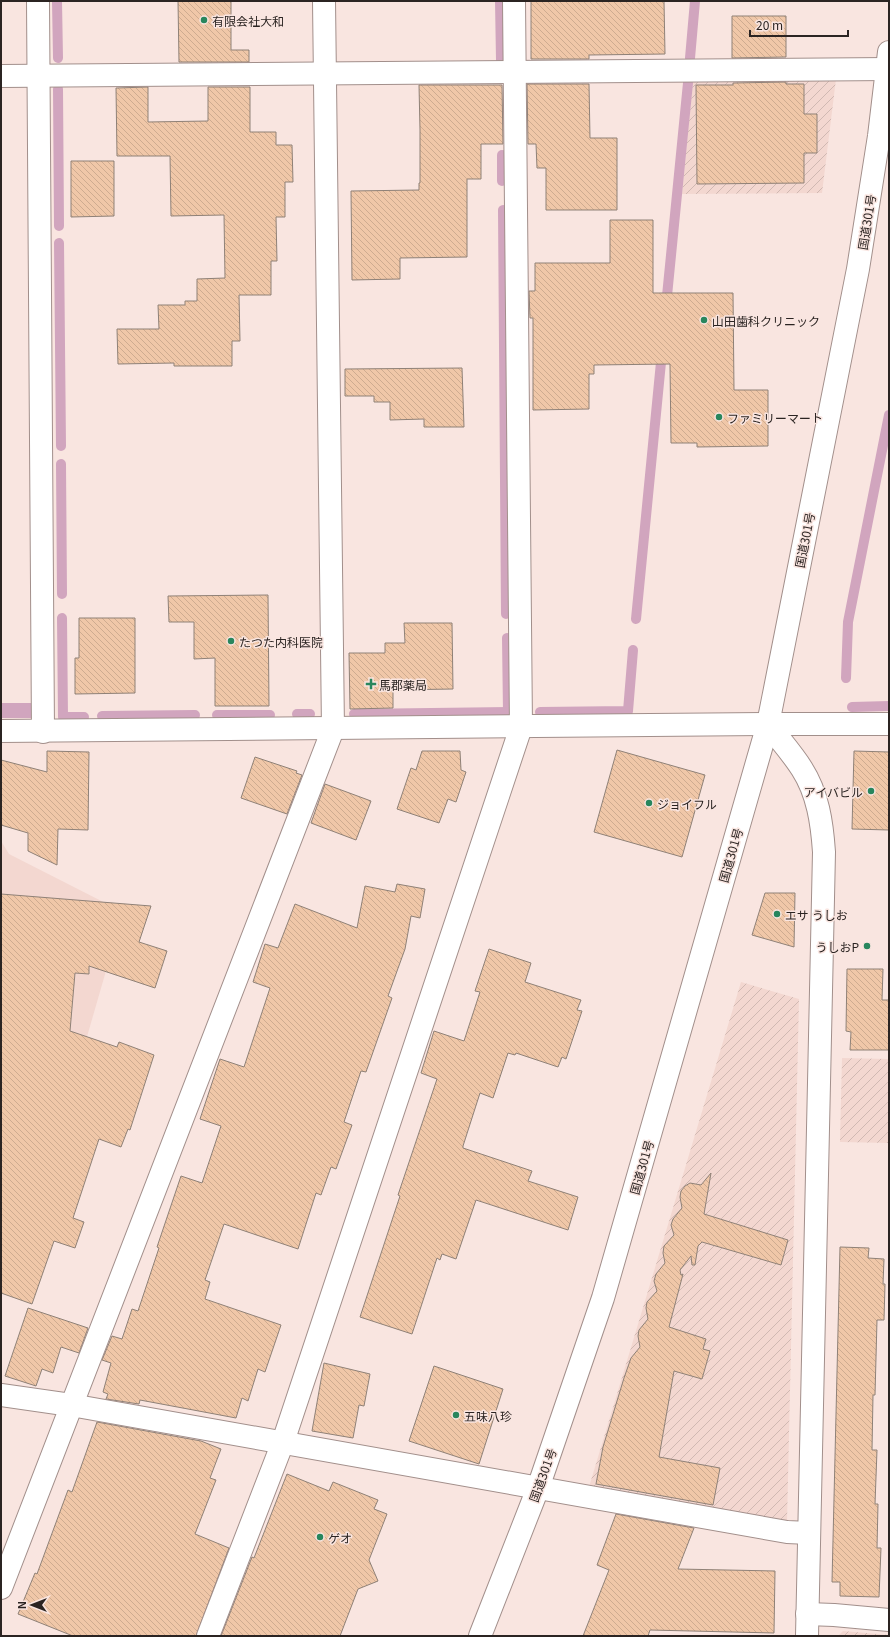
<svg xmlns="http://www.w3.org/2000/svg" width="890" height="1637" viewBox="0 0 890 1637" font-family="Georgia,'Noto Sans JP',serif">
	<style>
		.built { fill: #f3d7d0 }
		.industrial { fill: url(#industrial-furrows) }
		.water { fill: #d1a5be }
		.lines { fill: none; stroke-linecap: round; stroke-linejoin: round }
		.stream { stroke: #d1a5be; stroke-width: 10 }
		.building { fill: url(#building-back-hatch); stroke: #8f8177 }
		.street-casing { stroke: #a28f8b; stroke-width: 24 }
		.secondary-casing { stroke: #a28f8b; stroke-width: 24 }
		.highway-casing { stroke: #a28f8b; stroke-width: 24 }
		.street { stroke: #fff; stroke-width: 22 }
		.secondary { stroke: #fff; stroke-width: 22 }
		.highway { stroke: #fff; stroke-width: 22 }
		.poi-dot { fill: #28865d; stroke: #f9e5e0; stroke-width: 1.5 }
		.labels { text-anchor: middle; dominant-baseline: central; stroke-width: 3; stroke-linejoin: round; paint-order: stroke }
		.poi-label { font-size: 12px; fill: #2b2422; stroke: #f9e5e0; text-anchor: start }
		.street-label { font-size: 12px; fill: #2b2422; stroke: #f9e5e0 }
	</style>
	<defs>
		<pattern id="industrial-furrows" width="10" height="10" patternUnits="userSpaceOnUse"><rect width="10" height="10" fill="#f3d7d0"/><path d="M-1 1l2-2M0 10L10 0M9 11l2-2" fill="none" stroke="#d0b8b2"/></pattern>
		<pattern id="building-back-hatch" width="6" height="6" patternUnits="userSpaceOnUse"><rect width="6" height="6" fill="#f0c7a8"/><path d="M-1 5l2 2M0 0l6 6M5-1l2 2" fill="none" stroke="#ceab90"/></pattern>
	</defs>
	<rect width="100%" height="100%" fill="#f9e5e0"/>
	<path class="built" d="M1,841L9,854L123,912L82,1054L1,1177Z"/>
	<g class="industrial">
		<path d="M836,79L822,193L682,194L693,80Z"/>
		<path d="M741,982L799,999L787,1522L589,1487Z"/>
		<path d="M842,1058L889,1059V1143L840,1142Z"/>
		<path d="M843,1631L889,1635V1636H838Z"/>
	</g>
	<path class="water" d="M1,703H31L32,718H1Z"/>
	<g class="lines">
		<g class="stream">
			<path d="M57,1L58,58"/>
			<path d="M500,1L501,60"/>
			<path d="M690,58L695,1"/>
			<path d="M58,89L59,226"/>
			<path d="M502,155V181"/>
			<path d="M503,210L506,614"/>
			<path d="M59,243L61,446"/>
			<path d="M666,306L688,83"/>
			<path d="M61,464L62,594"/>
			<path d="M62,618L63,717H84"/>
			<path d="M636,619L662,352"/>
			<path d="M507,638L508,712"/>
			<path d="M846,678L848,622L889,415"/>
			<path d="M852,707L889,706"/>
			<path d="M540,712L628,711L633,650"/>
			<path d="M297,714H310"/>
			<path d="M354,714L509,712"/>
			<path d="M217,715H270"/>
			<path d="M102,716L195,715"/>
		</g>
	</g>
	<g class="building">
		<path d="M178,1H231V50H249V62H179Z"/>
		<path d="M531,1H664L665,54L589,55V59H531Z"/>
		<path d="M732,16H786V57L732,58Z"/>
		<path d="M786,82V84H804V114H817V153H804V183L697,184L696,85H733V83Z"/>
		<path d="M527,84H589L590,138H617V210H546V168H537L536,144H528Z"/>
		<path d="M419,85H502L503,144H481V179H467V257L400,258V279L352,280L351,191L419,190V183H420V130Z"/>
		<path d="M148,87V122L208,121V87H250V132H276V145H292L293,182H285V217H276L277,261H271V295H239L240,341H232V366H174V363L118,364L117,329H159L158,305H185V301H197V279L225,278L224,215L171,216L170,156H117L116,88Z"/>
		<path d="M71,161H114V216L71,217Z"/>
		<path d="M610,220H653V293H733L734,390H768V446L697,447V443H671L670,364L594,365V374H589V409L533,410V318H530L529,291H535V263H610Z"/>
		<path d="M462,368L464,427H424V419L390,420V402H374V396H345V369H346Z"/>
		<path d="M268,595L269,706H215V658L194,659V622H169L168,596Z"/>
		<path d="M79,618H135V693L75,694V658H79Z"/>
		<path d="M404,623H452L453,689L393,690V708L350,709L349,653H385V643H405Z"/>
		<path d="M617,750L705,775L682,857L594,832Z"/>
		<path d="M47,751L89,752L88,830L58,829L57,865L28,851V833L1,825V760L47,772Z"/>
		<path d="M422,751H460L461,770L466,772L456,802L448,799L439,823L397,809L411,768L416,770Z"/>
		<path d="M854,751L889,752V830L852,829Z"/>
		<path d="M255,757L297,771L296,773L302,775L287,814L241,798Z"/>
		<path d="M325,784L371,801L356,840L311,823Z"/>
		<path d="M397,884L425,889L420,918L411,916L405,949L388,996L392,998L366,1072L361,1071L344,1122L352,1125L336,1169L331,1167L321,1195L316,1193L298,1249L224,1224L205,1280L210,1282L205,1299L281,1325L265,1372L258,1369L248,1401L242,1398L236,1418L140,1400L139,1404L106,1399L108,1394L103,1392L111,1363L102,1360L112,1336L122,1339L132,1309L138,1311L159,1248L157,1247L181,1176L202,1183L221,1126L200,1119L220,1059L244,1067L270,988L253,982L265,944L278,948L295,904L357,928L365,886L395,892Z"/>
		<path d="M765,893H795L794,947L752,935Z"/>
		<path d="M1,894L151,906L139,942L167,951L155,988L89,966V974L75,973L70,1031L117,1047L119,1042L154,1055L130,1130L128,1129L121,1147L99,1139L73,1218L84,1222L75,1248L54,1241L32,1304L1,1293Z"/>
		<path d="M489,949L531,963L525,982L581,1000L577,1010L582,1011L566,1059L562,1057L558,1067L516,1053L515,1055L508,1053L493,1098L480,1093L463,1146V1148L532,1171L528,1181L578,1197L568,1230L476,1200L456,1259L442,1254L440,1260L437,1258L412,1334L360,1317L400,1196L398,1195L437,1079L421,1073L434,1031L464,1041L480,992L475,991Z"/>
		<path d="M847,969H883L882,1000H889V1050H850L851,1032L846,1031Z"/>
		<path d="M711,1173L704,1214L788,1240L781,1265L702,1242L698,1246L695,1265H692L691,1256L680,1270L681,1275L683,1274L669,1327L706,1339L703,1349L710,1351L702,1379L674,1371L659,1457L720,1468L713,1505L596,1484L603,1447L624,1378L631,1358L640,1347L638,1336L639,1330L648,1319L646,1308L647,1302L657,1291L654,1281L656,1274L665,1263L663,1253L664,1246L674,1235L671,1225L673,1219L682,1208L680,1197L681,1191L685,1186L690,1183L701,1185Z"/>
		<path d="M840,1247L869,1248L868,1258L884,1259L883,1284H885L884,1320H877L875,1395H873L872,1450H877L875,1504H878L877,1548H881L879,1597L840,1596V1582H832Z"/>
		<path d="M28,1308L88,1328L79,1353L61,1347L53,1373L42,1369L36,1386L5,1376Z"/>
		<path d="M324,1363L370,1374L364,1406L359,1405L353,1438L312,1431Z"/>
		<path d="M434,1366L503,1389L479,1464L409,1441Z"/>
		<path d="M97,1422L201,1441L221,1449L210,1478L216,1480L195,1534L229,1548L196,1636H73L18,1614L35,1573L37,1574L68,1490L72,1492Z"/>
		<path d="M287,1474L329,1491L333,1482L378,1500L374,1509L387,1514L369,1560L378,1581L358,1589L340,1636H221L252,1557L254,1558Z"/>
		<path d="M616,1514L694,1528L678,1569L775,1571L774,1633L650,1630L648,1636H583L609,1570L597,1565Z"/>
	</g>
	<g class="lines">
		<defs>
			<g id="street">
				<path d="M38,1L43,732"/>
				<path d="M1,76L889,69"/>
				<path d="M1,731L768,724"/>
				<path d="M1,1395L71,1405L787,1532L809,1533"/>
				<path d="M1,1588L333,729L324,1"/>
				<path d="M807,1614L834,1615L889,1620"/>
				<path d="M208,1636L283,1442L521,727L514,1"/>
			</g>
			<g id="secondary">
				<path d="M768,724C779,739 792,753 802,769C818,794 822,823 824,852L807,1636"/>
				<path d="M768,724H889"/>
			</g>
			<path id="highway" d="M480,1636L538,1488L603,1298L768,724L858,269L879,136L889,52"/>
		</defs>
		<use href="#street" class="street-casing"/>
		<use href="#secondary" class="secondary-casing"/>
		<use href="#highway" class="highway-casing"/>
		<use href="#street" class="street"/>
		<use href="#secondary" class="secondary"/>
		<use href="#highway" class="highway"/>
	</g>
	<g class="poi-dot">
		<circle cx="204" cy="20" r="4"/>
		<circle cx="704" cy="320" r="4"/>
		<circle cx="719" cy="417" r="4"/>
		<circle cx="231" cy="641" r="4"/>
		<path d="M369 678h4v4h4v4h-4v4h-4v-4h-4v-4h4z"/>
		<circle cx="871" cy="791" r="4"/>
		<circle cx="649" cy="803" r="4"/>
		<circle cx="777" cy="914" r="4"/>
		<circle cx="867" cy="946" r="4"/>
		<circle cx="456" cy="1415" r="4"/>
		<circle cx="320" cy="1537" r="4"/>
	</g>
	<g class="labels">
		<g class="poi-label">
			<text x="212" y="20">有限会社大和</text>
			<text x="712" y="320">山田歯科クリニック</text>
			<text x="727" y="417">ファミリーマート</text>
			<text x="239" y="641">たつた内科医院</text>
			<text x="379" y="684">馬郡薬局</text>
			<text x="863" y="791" text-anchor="end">アイバビル</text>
			<text x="657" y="803">ジョイフル</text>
			<text x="785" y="914">エサ うしお</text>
			<text x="859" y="946" text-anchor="end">うしおP</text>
			<text x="464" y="1415">五味八珍</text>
			<text x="328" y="1537">ゲオ</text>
		</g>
		<g class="street-label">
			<text transform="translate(866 222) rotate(-81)">国道301号</text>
			<text transform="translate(804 540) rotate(-79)">国道301号</text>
			<text transform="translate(730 855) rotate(-74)">国道301号</text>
			<text transform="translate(641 1167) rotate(-74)">国道301号</text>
			<text transform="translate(542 1475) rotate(-70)">国道301号</text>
		</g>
	</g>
	<rect width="890" height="1637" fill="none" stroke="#2b2422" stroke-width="4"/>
	<g transform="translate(32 1605) rotate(270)" stroke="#f9e5e0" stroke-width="3" paint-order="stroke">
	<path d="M0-3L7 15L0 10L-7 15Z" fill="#2b2422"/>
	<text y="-6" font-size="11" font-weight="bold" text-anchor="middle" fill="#2b2422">N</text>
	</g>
	<path d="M750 30v6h98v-6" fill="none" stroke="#2b2422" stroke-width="2"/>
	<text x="756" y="30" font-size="12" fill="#2b2422" stroke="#f9e5e0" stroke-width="3" paint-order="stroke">20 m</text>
</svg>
